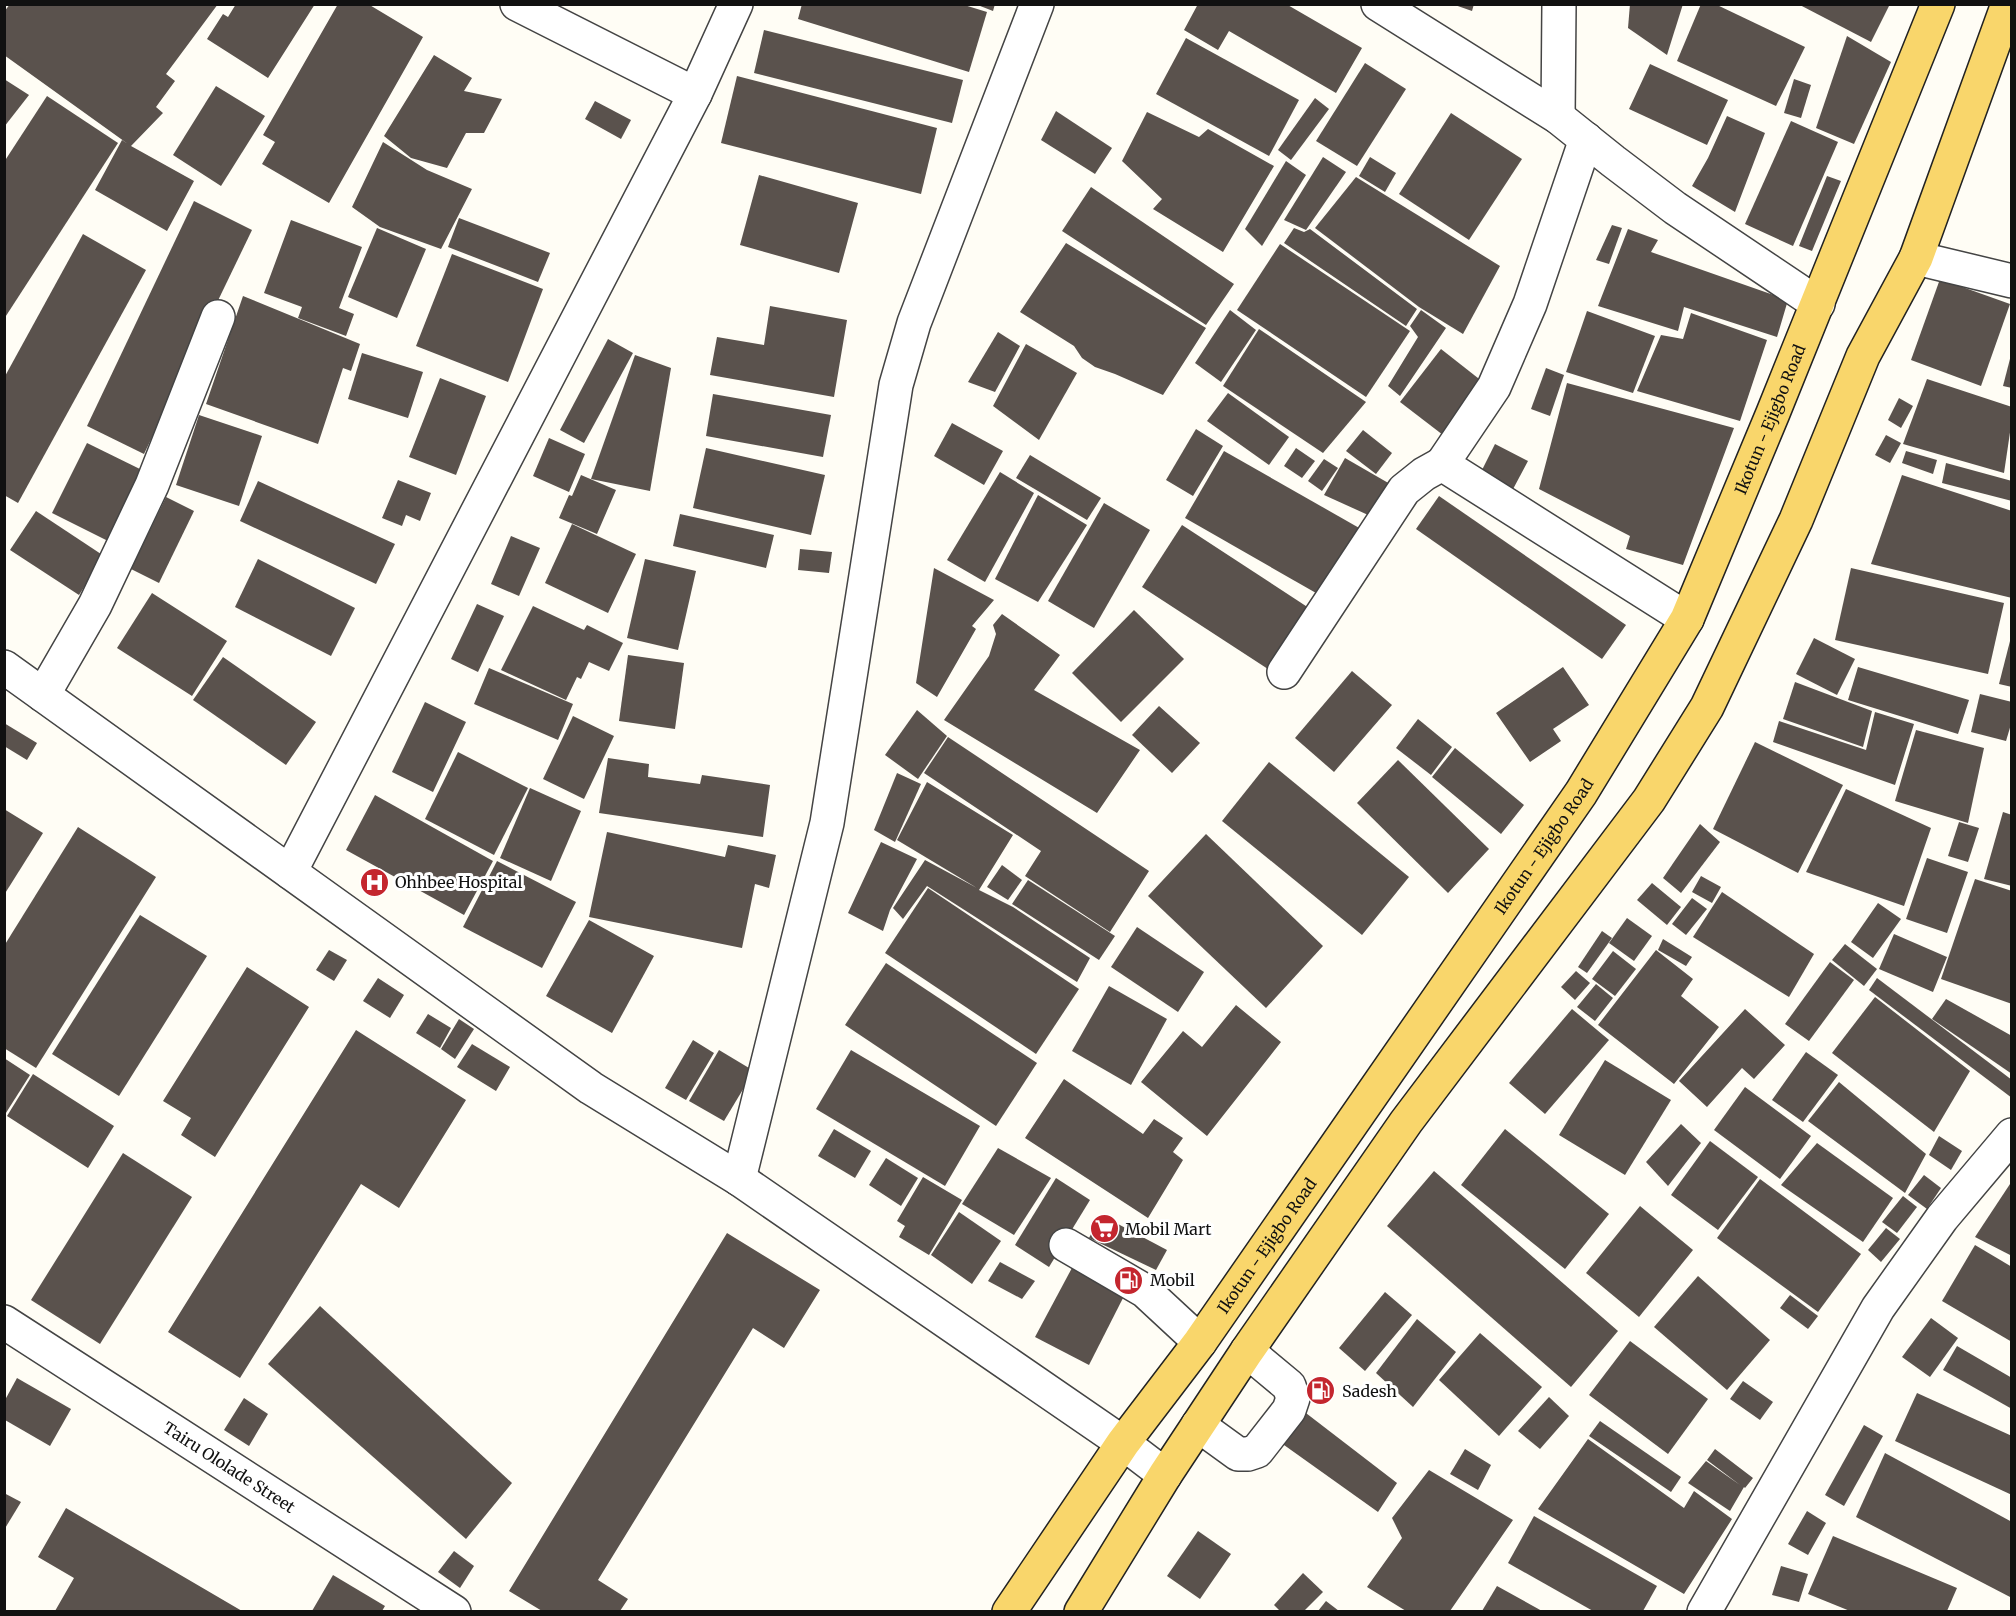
<svg xmlns="http://www.w3.org/2000/svg" width="2016" height="1616" viewBox="0 0 2016 1616" font-family="Merriweather,serif">
	<style>
		.building { fill: #5a524d }
		.lines { fill: none; stroke-linecap: round; stroke-linejoin: round }
		.minor-casing { stroke: #444; stroke-width: 36 }
		.major-casing { stroke: #222; stroke-width: 36 }
		.minor { stroke: #fff; stroke-width: 33 }
		.major { stroke: #f9d66b; stroke-width: 33 }
		.labels { text-anchor: middle; dominant-baseline: central; stroke-width: 6; stroke-linejoin: round; paint-order: stroke }
		.street-label { font-size: 16px; fill: #111; stroke: #fff }
		.poi-label { font-size: 16px; fill: #111; stroke: #fff; text-anchor: start }
	</style>
	<rect width="100%" height="100%" fill="#fffdf5"/>
	<g class="building">
		<path d="M10,4H218L166,74L175,81L156,107L163,113L131,146L194,181L167,231L95,190L122,140L128,144L4,55V12Z"/>
		<path d="M236,4H315L268,78L207,39L223,14L228,17Z"/>
		<path d="M338,4H368L423,37L329,203L262,164L275,142L263,135Z"/>
		<path d="M802,4H961L987,12L969,72L798,19Z"/>
		<path d="M975,4H995L993,11Z"/>
		<path d="M1198,4H1286L1362,48L1336,93L1229,31L1218,50L1184,30Z"/>
		<path d="M1452,4H1474L1472,11Z"/>
		<path d="M1630,4H1683L1667,55L1628,28Z"/>
		<path d="M1701,4H1715L1805,47L1776,106L1677,61Z"/>
		<path d="M1798,4H1890L1871,42Z"/>
		<path d="M764,30L963,80L952,123L754,73Z"/>
		<path d="M1847,36L1891,62L1854,144L1816,128Z"/>
		<path d="M1186,38L1299,100L1269,156L1156,94Z"/>
		<path d="M434,55L472,78L464,91L502,99L484,133H466L447,168L411,158L384,136Z"/>
		<path d="M1365,63L1406,89L1357,166L1316,141Z"/>
		<path d="M1650,64L1728,100L1707,145L1629,109Z"/>
		<path d="M737,76L937,128L921,194L721,143Z"/>
		<path d="M4,79L29,95L4,127Z"/>
		<path d="M1794,79L1811,85L1801,118L1784,113Z"/>
		<path d="M216,86L265,116L221,186L173,155Z"/>
		<path d="M47,96L118,143L4,319V162Z"/>
		<path d="M1315,98L1329,109L1291,160L1278,150Z"/>
		<path d="M595,101L631,120L621,139L585,119Z"/>
		<path d="M1056,111L1112,148L1095,174L1041,140Z"/>
		<path d="M1147,112L1199,137L1208,129L1274,166L1223,252L1153,209L1162,199L1122,161Z"/>
		<path d="M1451,113L1522,159L1469,240L1399,194Z"/>
		<path d="M1727,116L1765,133L1735,212L1692,186L1708,158Z"/>
		<path d="M1791,121L1838,142L1793,246L1745,224Z"/>
		<path d="M383,142L427,170L472,189L441,249L380,227L352,207Z"/>
		<path d="M1323,157L1346,172L1306,230L1284,220Z"/>
		<path d="M1370,157L1396,173L1385,192L1359,176Z"/>
		<path d="M1286,161L1306,175L1262,246L1245,229Z"/>
		<path d="M759,175L858,203L839,273L740,245Z"/>
		<path d="M1827,176L1841,181L1812,251L1799,246Z"/>
		<path d="M1356,177L1500,266L1463,334L1419,307L1315,228Z"/>
		<path d="M1091,187L1234,284L1206,325L1062,231Z"/>
		<path d="M194,201L252,230L144,454L87,426Z"/>
		<path d="M459,218L550,253L538,282L448,247Z"/>
		<path d="M291,220L362,247L339,308L354,314L346,336L298,318L302,307L264,293Z"/>
		<path d="M1612,225L1622,228L1609,264L1596,260Z"/>
		<path d="M377,228L426,249L397,318L348,297Z"/>
		<path d="M1294,228L1304,232L1310,229L1417,309L1406,326L1284,243Z"/>
		<path d="M1628,229L1658,240L1651,252L1788,300L1777,337L1684,307L1678,331L1598,306Z"/>
		<path d="M83,234L146,270L18,503L4,495V378Z"/>
		<path d="M1066,243L1206,328L1163,395L1115,374L1095,367L1082,358L1074,346L1020,312Z"/>
		<path d="M1280,244L1410,331L1366,397L1237,310Z"/>
		<path d="M452,254L543,289L508,382L416,346Z"/>
		<path d="M1940,279L2010,304L1981,386L1911,360Z"/>
		<path d="M243,296L360,344L351,371L343,368L318,444L206,404Z"/>
		<path d="M770,306L847,320L834,397L710,375L717,337L764,345Z"/>
		<path d="M1230,310L1256,330L1221,382L1195,363Z"/>
		<path d="M1421,310L1446,328L1400,396L1388,386L1418,337L1410,326Z"/>
		<path d="M1587,311L1655,336L1633,393L1566,372Z"/>
		<path d="M1691,313L1767,340L1740,421L1637,391L1661,335L1683,339Z"/>
		<path d="M1259,329L1366,402L1323,453L1223,386Z"/>
		<path d="M998,332L1020,346L995,392L968,382Z"/>
		<path d="M608,339L633,353L584,443L560,430Z"/>
		<path d="M1026,344L1077,373L1039,440L993,406Z"/>
		<path d="M1441,349L1483,382L1443,435L1400,402Z"/>
		<path d="M362,353L423,372L408,418L348,399Z"/>
		<path d="M635,355L671,368L650,491L591,479Z"/>
		<path d="M2011,355L2012,356V388L2003,386Z"/>
		<path d="M1546,368L1564,375L1550,416L1531,409Z"/>
		<path d="M440,378L486,396L456,475L409,457Z"/>
		<path d="M1927,379L2012,407V419L2004,473L1903,444Z"/>
		<path d="M1567,383L1734,428L1683,565L1626,549L1630,536L1539,489Z"/>
		<path d="M1228,393L1289,437L1269,465L1207,421Z"/>
		<path d="M713,394L831,415L823,457L706,436Z"/>
		<path d="M1899,398L1913,406L1901,428L1888,420Z"/>
		<path d="M199,415L262,436L239,506L176,485Z"/>
		<path d="M952,423L1003,451L984,485L934,456Z"/>
		<path d="M1196,429L1223,446L1193,496L1166,480Z"/>
		<path d="M1363,430L1392,453L1376,474L1346,451Z"/>
		<path d="M1886,435L1901,443L1890,463L1875,455Z"/>
		<path d="M549,438L585,454L569,492L533,476Z"/>
		<path d="M87,443L146,472L112,543L52,513Z"/>
		<path d="M1495,444L1528,461L1512,491L1480,474Z"/>
		<path d="M706,448L825,475L811,535L693,508Z"/>
		<path d="M1296,448L1315,461L1302,478L1284,466Z"/>
		<path d="M1224,451L1361,529L1323,597L1185,518Z"/>
		<path d="M1906,451L1937,460L1933,474L1902,463Z"/>
		<path d="M1030,455L1101,498L1087,520L1016,478Z"/>
		<path d="M1345,458L1397,488L1377,519L1324,495Z"/>
		<path d="M1324,459L1338,468L1322,491L1308,481Z"/>
		<path d="M1946,463L2012,481V501L1942,483Z"/>
		<path d="M1000,472L1034,493L985,582L947,560Z"/>
		<path d="M581,475L616,490L597,534L559,518L569,495L572,496Z"/>
		<path d="M1902,475L2012,511V598L1871,564Z"/>
		<path d="M398,480L431,493L420,521L406,515L402,526L382,518Z"/>
		<path d="M258,481L395,544L376,584L240,521Z"/>
		<path d="M1038,495L1087,525L1038,602L995,579Z"/>
		<path d="M1439,496L1626,625L1602,659L1416,529Z"/>
		<path d="M166,497L194,511L159,583L131,569Z"/>
		<path d="M1104,503L1150,530L1094,628L1048,601Z"/>
		<path d="M36,511L104,556L79,595L10,550Z"/>
		<path d="M680,514L774,535L766,568L673,546Z"/>
		<path d="M572,524L636,554L608,613L545,583Z"/>
		<path d="M1182,525L1312,610L1271,671L1142,587Z"/>
		<path d="M511,536L540,548L519,596L491,584Z"/>
		<path d="M800,549L832,552L829,573L798,570Z"/>
		<path d="M258,559L355,608L331,656L235,607Z"/>
		<path d="M645,559L696,571L678,650L627,638Z"/>
		<path d="M934,568L994,600L972,626L976,629L937,697L916,683Z"/>
		<path d="M1851,568L2004,603L1988,674L1835,640Z"/>
		<path d="M152,593L227,641L192,696L117,648Z"/>
		<path d="M477,604L504,616L478,672L451,659Z"/>
		<path d="M533,606L584,630L587,625L623,643L609,671L589,662L581,679L577,677L566,700L501,670Z"/>
		<path d="M1134,610L1184,659L1121,722L1072,673Z"/>
		<path d="M1002,614L1060,655L1034,690L1140,750L1097,813L944,720L989,656L996,634L993,625Z"/>
		<path d="M1814,638L1855,659L1837,695L1796,674Z"/>
		<path d="M2010,641L2012,642V687L1999,684Z"/>
		<path d="M628,655L684,663L675,729L619,721Z"/>
		<path d="M223,657L316,722L286,765L193,700Z"/>
		<path d="M1563,667L1589,705L1553,729L1561,741L1530,762L1496,713Z"/>
		<path d="M1858,667L1969,700L1958,734L1848,700Z"/>
		<path d="M489,668L573,704L558,740L474,704Z"/>
		<path d="M1352,671L1392,705L1334,772L1295,738Z"/>
		<path d="M1795,682L1872,711L1863,747L1783,719Z"/>
		<path d="M1980,694L2012,702V721L2006,741L1971,732Z"/>
		<path d="M425,702L466,722L433,792L392,772Z"/>
		<path d="M1159,706L1200,743L1172,773L1132,735Z"/>
		<path d="M917,710L947,736L918,779L885,755Z"/>
		<path d="M1875,712L1914,724L1895,785L1773,742L1779,721L1866,750Z"/>
		<path d="M573,716L614,736L584,799L543,779Z"/>
		<path d="M1418,719L1452,747L1431,775L1396,748Z"/>
		<path d="M4,723L37,743L27,760L4,746Z"/>
		<path d="M1916,730L1984,748L1968,823L1895,801Z"/>
		<path d="M948,737L1149,871L1110,932L1025,876L1041,851L924,773Z"/>
		<path d="M1755,742L1843,785L1798,873L1713,829Z"/>
		<path d="M1455,748L1524,805L1501,834L1432,777Z"/>
		<path d="M458,752L528,788L494,855L425,819Z"/>
		<path d="M608,758L649,764L648,777L700,784L702,775L770,785L763,837L599,813Z"/>
		<path d="M1398,760L1489,849L1448,893L1357,803Z"/>
		<path d="M1269,762L1409,877L1362,935L1222,821Z"/>
		<path d="M897,773L921,784L895,842L874,830Z"/>
		<path d="M927,782L1013,835L979,890L1013,907L1090,958L1077,982L927,886L903,919L893,908L925,860L977,888L897,840Z"/>
		<path d="M530,788L581,811L551,881L500,858Z"/>
		<path d="M1846,789L1931,828L1904,906L1806,872Z"/>
		<path d="M375,795L493,861L464,915L346,850Z"/>
		<path d="M4,809L43,833L4,895Z"/>
		<path d="M2003,812L2012,815V886L1984,879Z"/>
		<path d="M1959,822L1979,828L1968,862L1948,856Z"/>
		<path d="M1700,824L1720,842L1681,893L1663,878Z"/>
		<path d="M78,827L156,877L36,1068L4,1048V946Z"/>
		<path d="M607,832L725,857L728,845L776,855L769,888L755,884L742,948L589,917Z"/>
		<path d="M1206,834L1323,946L1266,1008L1148,896Z"/>
		<path d="M881,842L917,859L890,910L883,931L848,913Z"/>
		<path d="M1927,858L1968,872L1947,933L1906,919Z"/>
		<path d="M497,861L576,902L542,968L463,927Z"/>
		<path d="M1002,865L1022,880L1008,900L987,887Z"/>
		<path d="M1701,876L1721,887L1712,903L1692,892Z"/>
		<path d="M1975,879L2012,891V1004L1941,979Z"/>
		<path d="M1028,880L1115,936L1099,960L1012,904Z"/>
		<path d="M1652,883L1681,907L1667,925L1637,900Z"/>
		<path d="M928,888L1079,989L1036,1054L885,953Z"/>
		<path d="M1722,892L1814,954L1789,997L1693,937Z"/>
		<path d="M1692,898L1707,909L1686,935L1672,924Z"/>
		<path d="M1878,903L1901,919L1873,958L1851,942Z"/>
		<path d="M140,915L207,956L119,1096L52,1054Z"/>
		<path d="M1627,918L1652,936L1634,961L1609,943Z"/>
		<path d="M589,920L654,956L612,1033L546,996Z"/>
		<path d="M1137,927L1204,972L1178,1012L1111,967Z"/>
		<path d="M1602,931L1612,938L1587,973L1578,967Z"/>
		<path d="M1894,934L1947,957L1933,992L1879,969Z"/>
		<path d="M1663,939L1692,957L1686,966L1658,950Z"/>
		<path d="M1845,944L1877,969L1864,986L1832,960Z"/>
		<path d="M329,950L347,960L334,981L316,970Z"/>
		<path d="M1656,950L1693,979L1681,996L1719,1027L1674,1084L1598,1025Z"/>
		<path d="M1613,951L1636,969L1615,996L1592,979Z"/>
		<path d="M1830,962L1854,980L1809,1041L1785,1024Z"/>
		<path d="M886,963L1037,1063L996,1126L845,1025Z"/>
		<path d="M247,967L309,1007L215,1157L181,1135L191,1118L163,1101Z"/>
		<path d="M1576,971L1590,983L1575,1000L1561,987Z"/>
		<path d="M378,978L404,995L390,1018L363,1001Z"/>
		<path d="M1877,978L2012,1080V1098L1869,990Z"/>
		<path d="M1596,984L1613,998L1595,1021L1577,1007Z"/>
		<path d="M1109,986L1167,1019L1131,1085L1072,1051Z"/>
		<path d="M1875,997L1970,1071L1934,1132L1832,1053Z"/>
		<path d="M1946,999L2012,1036V1074L1932,1019Z"/>
		<path d="M1236,1005L1281,1042L1207,1136L1141,1082L1183,1031L1202,1047Z"/>
		<path d="M1572,1009L1609,1040L1545,1114L1509,1083Z"/>
		<path d="M1745,1009L1785,1045L1754,1079L1742,1068L1707,1107L1679,1081Z"/>
		<path d="M428,1014L451,1028L440,1048L416,1033Z"/>
		<path d="M459,1019L474,1029L455,1059L441,1049Z"/>
		<path d="M356,1030L466,1100L399,1208L361,1184L240,1378L168,1332Z"/>
		<path d="M693,1040L714,1053L686,1100L665,1088Z"/>
		<path d="M472,1044L510,1067L496,1091L457,1067Z"/>
		<path d="M719,1050L754,1071L724,1121L689,1101Z"/>
		<path d="M851,1050L980,1126L945,1186L816,1109Z"/>
		<path d="M1806,1052L1838,1075L1803,1122L1772,1100Z"/>
		<path d="M4,1058L30,1075L4,1116Z"/>
		<path d="M1605,1060L1671,1100L1625,1175L1559,1135Z"/>
		<path d="M33,1074L114,1126L88,1168L7,1116Z"/>
		<path d="M1064,1079L1143,1134L1154,1119L1183,1138L1173,1152L1183,1160L1148,1218L1025,1138Z"/>
		<path d="M1839,1082L1926,1154L1905,1193L1808,1121Z"/>
		<path d="M1745,1087L1811,1136L1780,1179L1714,1130Z"/>
		<path d="M1681,1124L1701,1143L1668,1186L1646,1162Z"/>
		<path d="M834,1129L871,1151L855,1178L818,1156Z"/>
		<path d="M1505,1129L1609,1214L1565,1269L1461,1185Z"/>
		<path d="M1939,1136L1962,1151L1951,1170L1929,1155Z"/>
		<path d="M1710,1141L1758,1177L1718,1230L1671,1195Z"/>
		<path d="M1817,1143L1893,1198L1863,1242L1781,1185Z"/>
		<path d="M998,1148L1051,1178L1014,1235L962,1204Z"/>
		<path d="M123,1153L192,1197L100,1344L31,1300Z"/>
		<path d="M886,1158L918,1178L901,1206L869,1185Z"/>
		<path d="M1434,1171L1618,1331L1571,1387L1387,1226Z"/>
		<path d="M1924,1175L1941,1188L1927,1209L1908,1195Z"/>
		<path d="M923,1177L962,1200L929,1255L899,1237L905,1226L897,1221Z"/>
		<path d="M1056,1178L1090,1200L1049,1267L1015,1245Z"/>
		<path d="M1760,1179L1861,1254L1818,1312L1717,1238Z"/>
		<path d="M2012,1181V1256L1975,1237Z"/>
		<path d="M1903,1196L1917,1207L1897,1233L1882,1222Z"/>
		<path d="M1640,1206L1693,1250L1639,1317L1586,1273Z"/>
		<path d="M959,1212L1001,1241L972,1284L931,1255Z"/>
		<path d="M1101,1215L1167,1250L1156,1270L1089,1238Z"/>
		<path d="M1886,1228L1900,1239L1881,1262L1868,1250Z"/>
		<path d="M727,1233L820,1290L784,1348L753,1328L598,1580L628,1599L620,1611H542L509,1591Z"/>
		<path d="M1975,1245L2012,1267V1342L1942,1301Z"/>
		<path d="M1000,1262L1035,1281L1022,1299L988,1281Z"/>
		<path d="M1073,1266L1123,1298L1089,1365L1035,1337Z"/>
		<path d="M1698,1276L1770,1340L1727,1390L1654,1327Z"/>
		<path d="M1385,1292L1412,1315L1365,1371L1339,1348Z"/>
		<path d="M1790,1295L1818,1316L1808,1329L1780,1308Z"/>
		<path d="M320,1306L512,1483L466,1539L268,1364Z"/>
		<path d="M1931,1318L1958,1338L1930,1377L1902,1357Z"/>
		<path d="M1417,1319L1456,1352L1413,1407L1376,1373Z"/>
		<path d="M1480,1333L1542,1387L1499,1436L1439,1380Z"/>
		<path d="M1630,1341L1708,1399L1668,1454L1589,1395Z"/>
		<path d="M1957,1346L2012,1378V1409L1943,1370Z"/>
		<path d="M17,1378L71,1409L50,1446L5,1420V1400Z"/>
		<path d="M1743,1381L1773,1402L1760,1420L1730,1399Z"/>
		<path d="M1917,1393L2012,1436V1495L1895,1441Z"/>
		<path d="M1549,1397L1569,1416L1540,1449L1518,1431Z"/>
		<path d="M244,1398L268,1414L249,1446L224,1430Z"/>
		<path d="M1302,1410L1397,1483L1378,1512L1277,1440Z"/>
		<path d="M1600,1421L1681,1477L1671,1492L1589,1436Z"/>
		<path d="M1864,1425L1883,1436L1844,1506L1825,1495Z"/>
		<path d="M1588,1439L1684,1508L1694,1491L1732,1519L1684,1594L1538,1509Z"/>
		<path d="M1465,1449L1491,1465L1478,1490L1450,1474Z"/>
		<path d="M1715,1449L1753,1478L1745,1488L1744,1487L1730,1511L1688,1483L1706,1461L1740,1485L1707,1460Z"/>
		<path d="M1885,1453L2012,1522V1598L1856,1517Z"/>
		<path d="M1429,1470L1513,1520L1450,1611H1406L1367,1587L1402,1538L1392,1518Z"/>
		<path d="M4,1493L21,1502L4,1530Z"/>
		<path d="M66,1508L242,1611H55L74,1578L38,1557Z"/>
		<path d="M1807,1511L1826,1523L1808,1555L1788,1544Z"/>
		<path d="M1534,1516L1657,1586L1643,1611H1593L1508,1563Z"/>
		<path d="M1198,1531L1231,1554L1200,1599L1167,1576Z"/>
		<path d="M1833,1536L1957,1588L1947,1611H1850L1808,1594Z"/>
		<path d="M454,1551L474,1566L460,1588L438,1572Z"/>
		<path d="M1781,1566L1808,1574L1799,1602L1772,1595Z"/>
		<path d="M1303,1573L1323,1592L1304,1611H1280L1274,1605Z"/>
		<path d="M333,1575L385,1606L382,1611H312Z"/>
		<path d="M1497,1586L1542,1611H1482Z"/>
		<path d="M1326,1601L1339,1611H1318Z"/>
	</g>
	<g class="lines">
		<defs>
			<g id="minor">
				<path d="M517,4L695,94"/>
				<path d="M1378,4L1558,117L1613,161L1675,208L1818,304"/>
				<path d="M1558,117L1559,4"/>
				<path d="M1586,139L1530,304L1494,387L1442,464L1687,619"/>
				<path d="M1916,258L2012,281"/>
				<path d="M4,667L591,1088L739,1179L1123,1443L1165,1475"/>
				<path d="M1284,672L1404,490L1424,474L1442,464"/>
				<path d="M43,695L95,605L152,485L218,317"/>
				<path d="M290,872L695,94L736,4"/>
				<path d="M739,1179L827,823L896,385L914,323L1037,4"/>
				<path d="M1066,1245L1145,1291L1200,1342"/>
				<path id="s1" d="M4,1322L454,1612"/>
				<path d="M1198,1425L1238,1454H1248L1257,1451L1289,1410L1293,1398L1289,1386L1247,1351"/>
				<path d="M1704,1612L1878,1308L1942,1218L2012,1135"/>
			</g>
			<g id="major">
				<path id="s2" d="M1009,1612L1123,1443L1200,1342L1581,793L1687,619L1773,413L1938,4"/>
				<path d="M1081,1612L1165,1475L1247,1351L1406,1122L1649,800L1707,707L1796,520L1863,356L1916,258L2008,4"/>
			</g>
		</defs>
		<use href="#minor" class="minor-casing"/>
		<use href="#major" class="major-casing"/>
		<use href="#minor" class="minor"/>
		<use href="#major" class="major"/>
	</g>
	<defs>
		<symbol id="hospital-disc" viewBox="-11 -11 22 22"><circle r="9.5" fill="#c4262e" stroke="#fff"/><path d="M-5-5h3v3.5h4V-5h3V5h-3V1.5h-4V5h-3Z" fill="#fff"/></symbol>
		<symbol id="supermarket-disc" viewBox="-11 -11 22 22"><circle r="9.5" fill="#c4262e" stroke="#fff"/><path d="M-6-5.5h2.5l.6 2H6L4.5 2H-2.5L-4.4-4H-6ZM-1.5 3.2a1.3 1.3 0 1 0 .1 0ZM3 3.2a1.3 1.3 0 1 0 .1 0Z" fill="#fff"/></symbol>
		<symbol id="fuel-disc" viewBox="-11 -11 22 22"><circle r="9.5" fill="#c4262e" stroke="#fff"/><path d="M-5.5-6h7V0h2V4h1.3V-2.5L3-4.5l.8-.8L6-3V5H2.5V1h-1V6h-7ZM-4.2-4.7v3.2H.2V-4.7Z" fill="#fff"/></symbol>
	</defs>
	<g fill-rule="evenodd">
		<use href="#hospital-disc" x="358" y="866" width="33" height="33"/>
		<use href="#supermarket-disc" x="1088" y="1212" width="33" height="33"/>
		<use href="#fuel-disc" x="1112" y="1264" width="33" height="33"/>
		<use href="#fuel-disc" x="1304" y="1374" width="33" height="33"/>
	</g>
	<g class="labels">
		<g class="street-label">
			<text stroke="none"><textPath href="#s2" startOffset="1419">Ikotun - Ejigbo Road</textPath></text>
			<text stroke="none"><textPath href="#s2" startOffset="934">Ikotun - Ejigbo Road</textPath></text>
			<text stroke="none"><textPath href="#s2" startOffset="448">Ikotun - Ejigbo Road</textPath></text>
			<text stroke="none"><textPath href="#s1" startOffset="268">Tairu Ololade Street</textPath></text>
		</g>
		<g class="poi-label">
			<text x="395" y="882">Ohhbee Hospital</text>
			<text x="1125" y="1229">Mobil Mart</text>
			<text x="1150" y="1280">Mobil</text>
			<text x="1342" y="1391">Sadesh</text>
		</g>
	</g>
	<rect width="2016" height="1616" fill="none" stroke="#111111" stroke-width="12"/>
</svg>
